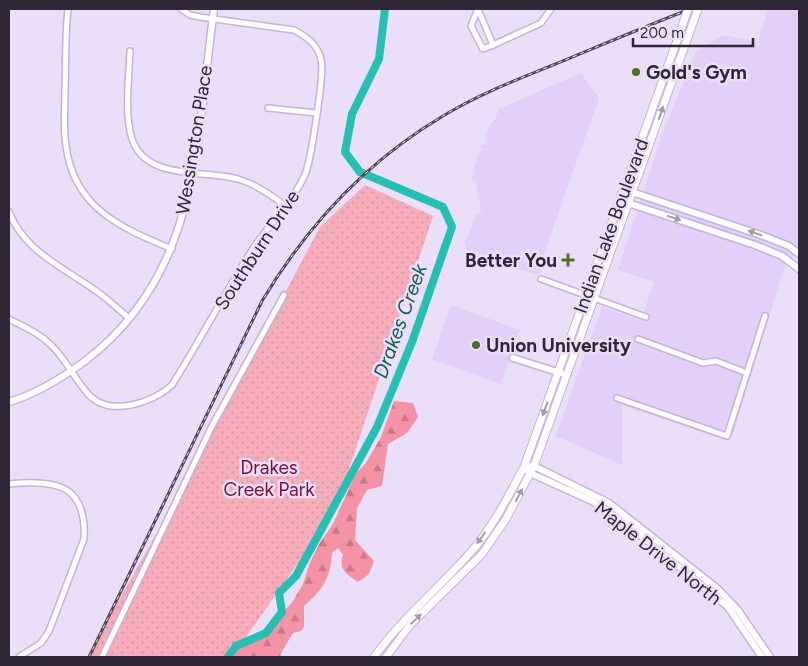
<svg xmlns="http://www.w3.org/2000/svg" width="808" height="666" viewBox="0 0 808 666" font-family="Figtree,sans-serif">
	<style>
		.built { fill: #e3cff8 }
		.forest { fill: url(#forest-firs) }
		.park { fill: url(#park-dots) }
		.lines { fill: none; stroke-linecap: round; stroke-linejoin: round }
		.river { stroke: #26bfb4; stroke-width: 8 }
		.minor-casing { stroke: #c6b1dc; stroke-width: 8 }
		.tertiary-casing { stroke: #c6b1dc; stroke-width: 9 }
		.secondary-casing { stroke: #c6b1dc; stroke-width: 9 }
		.minor { stroke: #fff; stroke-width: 5 }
		.tertiary { stroke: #fff; stroke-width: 6 }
		.secondary { stroke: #fff; stroke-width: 7 }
		.rail-casing { stroke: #52485b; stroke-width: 3 }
		.rail { stroke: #ebdef9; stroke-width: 1; stroke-dasharray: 4; stroke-linecap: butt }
		.secondary-bridge-casing { stroke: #c6b1dc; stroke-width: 9; stroke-linecap: butt }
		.secondary-bridge { stroke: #fff; stroke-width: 7 }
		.oneway { fill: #a19da5 }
		.poi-dot { fill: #526e22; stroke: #ebdef9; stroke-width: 2 }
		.labels { text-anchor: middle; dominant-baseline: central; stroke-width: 5; stroke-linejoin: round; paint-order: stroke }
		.poi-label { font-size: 19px; font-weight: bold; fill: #2f2637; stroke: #ebdef9; text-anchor: start }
		.street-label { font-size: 19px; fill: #2f2637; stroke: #ebdef9 }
		.park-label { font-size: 19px; fill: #801138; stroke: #ebdef9 }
		.water-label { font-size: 20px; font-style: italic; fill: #0b5d57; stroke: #ebdef9 }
	</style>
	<defs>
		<pattern id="forest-firs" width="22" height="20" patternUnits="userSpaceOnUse" patternTransform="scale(1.25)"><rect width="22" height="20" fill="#f593a6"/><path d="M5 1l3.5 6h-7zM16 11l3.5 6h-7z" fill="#c77888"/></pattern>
		<pattern id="park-dots" width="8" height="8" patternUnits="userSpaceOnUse" patternTransform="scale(1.25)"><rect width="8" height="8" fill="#f7acb9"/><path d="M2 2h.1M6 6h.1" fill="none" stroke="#d494a0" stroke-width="1.8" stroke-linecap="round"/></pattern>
	</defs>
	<rect width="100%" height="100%" fill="#ebdef9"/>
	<g class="built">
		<path d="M768,9H799V248L783,271L733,435L726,441L622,405V465L556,436L602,307L641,320L654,282L618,270L664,129L696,51L724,35L758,42Z"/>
		<path d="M581,73L599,98L545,251L540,274L537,275L466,249L464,240L467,238L477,214L480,215L481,212L476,180L474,181L471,178L475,174L474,167L479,153L483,149L480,146L486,142L485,136L490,124L494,121L499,109Z"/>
		<path d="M451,305L520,330L501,384L432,359Z"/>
	</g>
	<path class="forest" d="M394,401L413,403L418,417L407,433L388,444L382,486L367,490L357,508L355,540L374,561L369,574L358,582C347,574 338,570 343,555L338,548L332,553C330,579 324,588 304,606V627L301,631L293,633L280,655L283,657H228L236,646L266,633L293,601L303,584L309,565L319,544L333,524L356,473L366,463L381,437Z"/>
	<path class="park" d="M365,185L433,216L336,509L232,657H87L177,497L320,227Z"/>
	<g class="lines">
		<path class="river" d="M228,657L236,646L266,633L282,612L279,593L296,576L377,427L412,342L452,227L443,207L360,172L345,152L352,114L379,59L385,9"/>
		<defs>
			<g id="minor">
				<path d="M68,9C65,35 66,62 65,89C65,108 63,128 66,146C74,208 121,228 172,249"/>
				<path d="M478,9L493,45L541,23L551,9"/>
				<path d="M477,11L471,26L483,49L493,45"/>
				<path d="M130,51C129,78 124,113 132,139C146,182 208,169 241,180C257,185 271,195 284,205"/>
				<path d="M268,108L316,113"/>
				<path d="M9,212C25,253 67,269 99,293C110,301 119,310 129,318"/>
				<path d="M541,279L646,317"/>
				<path d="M9,319C24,327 39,333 51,345C66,359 75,380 89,395C110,417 153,403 172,385C201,339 225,292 254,247C269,225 297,196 306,172C311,157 325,73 321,59C317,44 307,37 294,30L200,17L190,15L181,9"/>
				<path d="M638,339L703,363L716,361L747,373"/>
				<path d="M617,398L727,436L765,316"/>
				<path d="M9,484C55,479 87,484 84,539L49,631L41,643L19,657"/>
				<path d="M102,657L212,426L284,295"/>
			</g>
			<g id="tertiary">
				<path d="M799,254L789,246L761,235L632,192L621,194L628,203L755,245L782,256L799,269"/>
				<path d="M513,358L567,375"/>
				<path d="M9,402C36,394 62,378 85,361C201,273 196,139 214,9"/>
				<path d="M524,467L534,466L609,503L718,589L737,609L770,657"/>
				<path d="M527,470L530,473L592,501L628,525L728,607L762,657"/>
			</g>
			<g id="secondary">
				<path d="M374,657C404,616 444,584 477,545C496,521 510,493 524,467L679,35"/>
				<path d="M386,657L410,625L482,554L506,519L534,466L698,9"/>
			</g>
		</defs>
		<use href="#minor" class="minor-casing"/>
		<use href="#tertiary" class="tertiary-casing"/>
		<use href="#secondary" class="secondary-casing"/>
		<use href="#minor" class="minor"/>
		<use href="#tertiary" class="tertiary"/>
		<use href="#secondary" class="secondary"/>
		<defs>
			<path id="rail" d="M89,657L262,301C307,226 367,161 443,116C477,95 516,80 553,65C599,46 644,27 690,9"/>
		</defs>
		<use href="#rail" class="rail-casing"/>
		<use href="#rail" class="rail"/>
		<defs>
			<path id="secondary-bridge" d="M679,35L688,9"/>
		</defs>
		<use href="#secondary-bridge" class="secondary-bridge-casing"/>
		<use href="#secondary-bridge" class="secondary-bridge"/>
	</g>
	<defs><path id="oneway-solid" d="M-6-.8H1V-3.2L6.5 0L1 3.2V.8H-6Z" transform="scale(1.25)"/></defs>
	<g class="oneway">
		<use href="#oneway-solid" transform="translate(661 113) rotate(-71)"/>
		<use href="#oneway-solid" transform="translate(674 218) rotate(18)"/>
		<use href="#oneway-solid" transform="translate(755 233) rotate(-161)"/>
		<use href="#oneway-solid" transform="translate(545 409) rotate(110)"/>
		<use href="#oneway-solid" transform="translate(519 495) rotate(-63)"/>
		<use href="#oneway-solid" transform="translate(481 538) rotate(126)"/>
		<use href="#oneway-solid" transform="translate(416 619) rotate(-44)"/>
	</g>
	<g class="poi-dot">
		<circle cx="636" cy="72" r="5"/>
		<path d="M565.5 252.5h5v5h5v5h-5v5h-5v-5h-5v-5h5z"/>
		<circle cx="476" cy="345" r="5"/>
	</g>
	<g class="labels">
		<g class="poi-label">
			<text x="646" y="72">Gold's Gym</text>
			<text x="557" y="260" text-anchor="end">Better You</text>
			<text x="486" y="345">Union University</text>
		</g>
		<g class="street-label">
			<text transform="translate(194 140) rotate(-81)">Wessington Place</text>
			<text transform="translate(611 226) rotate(-70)">Indian Lake Boulevard</text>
			<text transform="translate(257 250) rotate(-57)">Southburn Drive</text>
			<text transform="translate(658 553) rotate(38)">Maple Drive North</text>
		</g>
		<g class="park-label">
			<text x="269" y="467">Drakes<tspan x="269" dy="22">Creek Park</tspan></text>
		</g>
		<g class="water-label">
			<text transform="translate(400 321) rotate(-70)">Drakes Creek</text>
		</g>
	</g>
	<rect width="808" height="666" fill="none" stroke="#2f2637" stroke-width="20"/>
	<path d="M633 38v8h120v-8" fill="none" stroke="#2f2637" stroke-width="2.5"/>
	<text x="640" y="38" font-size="15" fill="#2f2637" stroke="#ebdef9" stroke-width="4" paint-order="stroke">200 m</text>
</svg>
